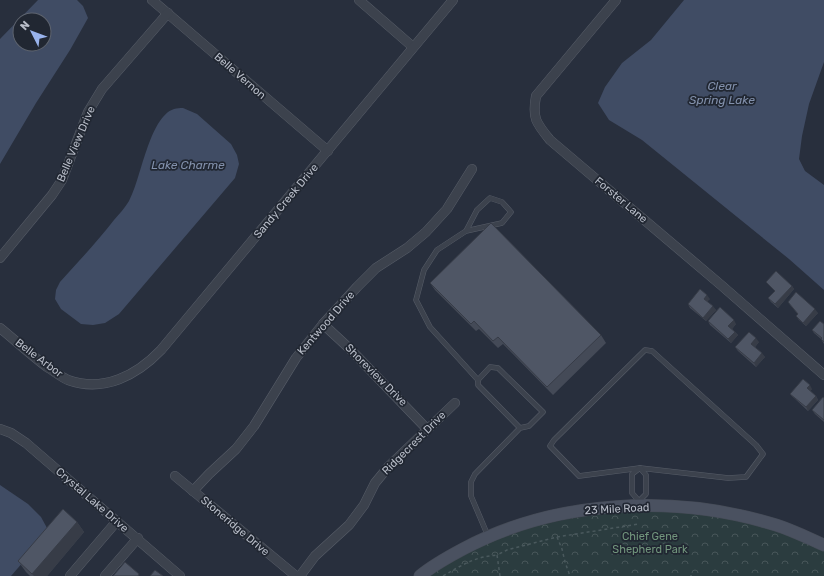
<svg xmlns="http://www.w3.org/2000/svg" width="824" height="576" viewBox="0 0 824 576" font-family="Rubik,sans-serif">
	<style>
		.park { fill: url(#park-crowns) }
		.water { fill: #404c64; fill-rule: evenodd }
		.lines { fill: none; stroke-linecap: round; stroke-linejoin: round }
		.service-casing { stroke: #575d68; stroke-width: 5.5 }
		.minor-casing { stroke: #575d68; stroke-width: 10 }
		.secondary-casing { stroke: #454b56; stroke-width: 13 }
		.path { stroke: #4a595d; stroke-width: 1.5; stroke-dasharray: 3 3; stroke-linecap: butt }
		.service { stroke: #3c424d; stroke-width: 4.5 }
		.minor { stroke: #3c424d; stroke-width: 9 }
		.secondary { stroke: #4a5160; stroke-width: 12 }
		.wall { fill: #444a57 }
		.shaded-wall { fill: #373c47 }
		.building { fill: #4f5665; stroke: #373c47 }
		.labels { text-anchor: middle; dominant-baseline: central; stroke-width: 3.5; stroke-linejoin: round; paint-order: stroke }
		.street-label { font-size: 11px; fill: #b8bdc8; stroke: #212732 }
		.park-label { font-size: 11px; fill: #72967d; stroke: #212732 }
		.water-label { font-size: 12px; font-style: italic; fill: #8391ac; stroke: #212732 }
	</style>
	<defs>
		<pattern id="park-crowns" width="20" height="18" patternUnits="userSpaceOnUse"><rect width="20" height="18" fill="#2b3c3f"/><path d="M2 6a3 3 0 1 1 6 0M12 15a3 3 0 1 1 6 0" fill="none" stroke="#485659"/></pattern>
	</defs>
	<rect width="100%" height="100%" fill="#282f3d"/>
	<path class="park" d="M623,510L684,511L753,523L824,548V576H430C457,557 495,538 526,529C557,519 591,516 623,510Z"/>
	<g class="water">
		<path d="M38,0H77L83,6L88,18L70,50L36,103L0,164V39ZM20,20H44V44H20Z"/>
		<path d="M684,0H824V62L809,104L802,136L799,159L805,171L824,185V290L789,259L642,140L609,120L598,103L605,87L622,63L651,40Z"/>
		<path d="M183,108L197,114L231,144L237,155L239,164L235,178L119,314L105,323L93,325L81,324L61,309L55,299L56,290L60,282C78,262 97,242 114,220C119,214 125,208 129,201C141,180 149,117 174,109C177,108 180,108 183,108Z"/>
		<path d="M0,485L28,504L41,517L47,528L43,539L11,576H0Z"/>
	</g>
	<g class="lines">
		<defs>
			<g id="service">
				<path d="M466,231L477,210L490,198L502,202L511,212L502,223L466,231L437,250L424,270L416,300L430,327L478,380"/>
				<path d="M645,350L652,351L756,445L763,454L746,477L728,478L640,468L579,476L550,446L554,440Z"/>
				<path d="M639,501L646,494V475L640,468L632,474V493L639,501L640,505"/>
				<path d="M488,536L471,496V482L475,474L520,428L478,385V380L490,367L498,368L543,412L529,426L520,428"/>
			</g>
			<g id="minor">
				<path d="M152,0L328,151"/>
				<path d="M359,0L413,47"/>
				<path d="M616,0L536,96C532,118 536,123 550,140L721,285L824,375"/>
				<path d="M0,258L52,195L62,180L88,112L102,89L168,13"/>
				<path d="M323,324L351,350L427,429"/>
				<path d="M0,328C16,341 31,355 47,367C54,371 61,377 68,380C104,393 137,375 161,350L453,0"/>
				<path d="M0,429L11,433L26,443L180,576"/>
				<path d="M175,476L296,576"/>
				<path d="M193,491L209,474L236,449L254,426L296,358L323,324L357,287L376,268L407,248L426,232L447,209L472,169"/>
				<path d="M70,576L117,521"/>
				<path d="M105,576L138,538"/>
				<path d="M300,576L315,556L349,525L364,505L375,483L389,466L455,403"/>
			</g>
			<path id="secondary" d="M420,576C433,565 448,557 463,549C557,499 675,494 776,525C792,530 808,538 824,545"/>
		</defs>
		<use href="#service" class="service-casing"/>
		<use href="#minor" class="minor-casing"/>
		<use href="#secondary" class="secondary-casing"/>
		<g class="path">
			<path d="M557,537L562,549L565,562L570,576"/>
			<path d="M443,576C462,565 474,557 497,555"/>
			<path d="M500,576L497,555L507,550L557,537L639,524"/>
			<path d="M691,576V575"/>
		</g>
		<use href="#service" class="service"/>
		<use href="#minor" class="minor"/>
		<use href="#secondary" class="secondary"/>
	</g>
	<g class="wall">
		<path d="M766,282L792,286L794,289L778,308L771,302L768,298L775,291Z"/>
		<path d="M430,283L601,335L606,343L553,395L503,344L498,348L479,329L476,331L435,290Z"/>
		<path d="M710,299L707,301L716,310L706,321L690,308L688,304Z"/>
		<path d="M788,302L818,313L806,326L799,320L796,316L798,314Z"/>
		<path d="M708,321L736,324L732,329L738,335L731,343L710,325Z"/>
		<path d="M824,324V344L821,339L814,333L812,330Z"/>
		<path d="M759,342L755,347L765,357L756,367L738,351L735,347Z"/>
		<path d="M812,389L810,391L816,396L818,400L808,411L793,397L790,394Z"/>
		<path d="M824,398V422L815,414L812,410Z"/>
		<path d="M77,522L84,532L47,576H30L26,572L18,561Z"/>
	</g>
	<g class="shaded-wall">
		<path d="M792,286L794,289L778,308L775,304Z"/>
		<path d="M707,295L710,299L707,302L704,299Z"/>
		<path d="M713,306L716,310L706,321L703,318Z"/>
		<path d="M815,309L818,313L806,326L803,323Z"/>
		<path d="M734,320L736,324L731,330L728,326Z"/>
		<path d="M735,332L738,335L731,343L728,339Z"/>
		<path d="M756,338L759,342L754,348L751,344Z"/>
		<path d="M762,353L765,357L756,367L754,363Z"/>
		<path d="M810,385L812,389L809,392L807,388Z"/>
		<path d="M816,396L818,400L808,411L806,407Z"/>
		<path d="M77,522L84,532L47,576H34L32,574Z"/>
	</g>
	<g class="building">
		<path d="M491,223L601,335L547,387L498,337L493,341L474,321L471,324L430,283Z"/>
		<path d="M776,271L792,286L775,304L768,298L775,291L766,282Z"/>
		<path d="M700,289L707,295L704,299L713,306L703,318L688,304Z"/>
		<path d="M796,292L815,309L803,323L796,316L798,314L788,302Z"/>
		<path d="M720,307L734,320L728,326L735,332L728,339L708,321Z"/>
		<path d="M820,321L824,324V342L821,339L822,338L812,330Z"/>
		<path d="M749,332L756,338L751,344L762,353L754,363L735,347Z"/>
		<path d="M803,379L810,385L807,388L816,396L806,407L790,394Z"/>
		<path d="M823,397L824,398V420L812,410Z"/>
		<path d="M63,509L77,522L32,574L18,561Z"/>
		<path d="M125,562L139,574L138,576H113Z"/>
		<path d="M155,570L163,576H150Z"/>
	</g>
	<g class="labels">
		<g class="street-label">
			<text transform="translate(240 76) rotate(41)">Belle Vernon</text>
			<text transform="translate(76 144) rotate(-67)">Belle View Drive</text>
			<text transform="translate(621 200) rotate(40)">Forster Lane</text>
			<text transform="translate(286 201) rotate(-50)">Sandy Creek Drive</text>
			<text transform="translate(326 323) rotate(-49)">Kentwood Drive</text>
			<text transform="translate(39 358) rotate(37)">Belle Arbor</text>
			<text transform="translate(376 375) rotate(45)">Shoreview Drive</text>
			<text transform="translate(414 443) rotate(-45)">Ridgecrest Drive</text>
			<text transform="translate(92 500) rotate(41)">Crystal Lake Drive</text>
			<text transform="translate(617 509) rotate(-3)">23 Mile Road</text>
			<text transform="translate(235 526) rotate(40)">Stoneridge Drive</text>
		</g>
		<g class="park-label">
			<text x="650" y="536">Chief Gene<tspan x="650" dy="13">Shepherd Park</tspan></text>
		</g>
		<g class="water-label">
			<text x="722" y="86">Clear<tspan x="722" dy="14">Spring Lake</tspan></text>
			<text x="188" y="165">Lake Charme</text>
		</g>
	</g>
	<g transform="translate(32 32) rotate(312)"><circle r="19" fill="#212732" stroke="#5d636e"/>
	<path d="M0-3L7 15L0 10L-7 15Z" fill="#99b3ec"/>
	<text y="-6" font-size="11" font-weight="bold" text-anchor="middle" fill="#b8bdc8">N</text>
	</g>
</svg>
